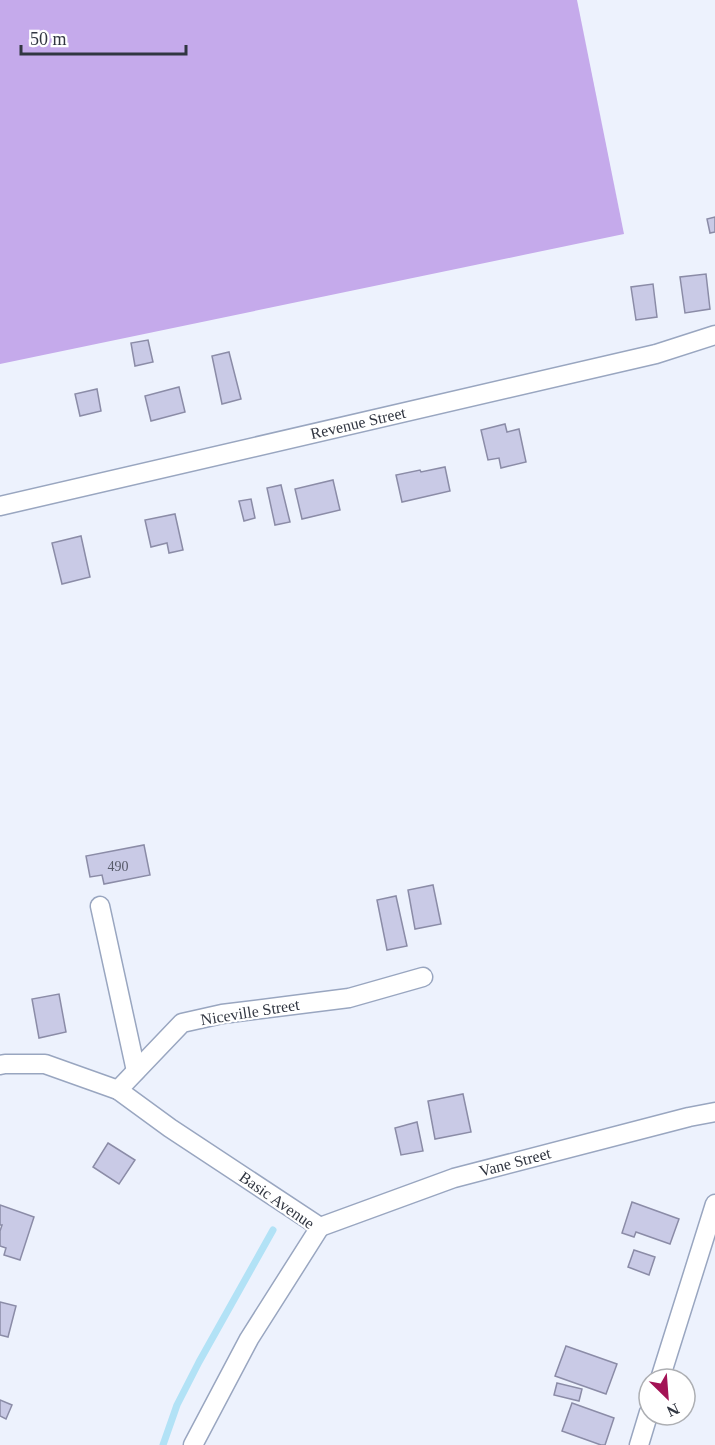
<svg xmlns="http://www.w3.org/2000/svg" width="715" height="1445" viewBox="0 0 715 1445" font-family="'Times New Roman',serif">
	<style>
		.forest { fill: #c5aaeb }
		.lines { fill: none; stroke-linecap: round; stroke-linejoin: round }
		.stream { stroke: #b2e2f6; stroke-width: 7 }
		.building { fill: #c9cae6; stroke: #8b8ca7; stroke-width: 1.5 }
		.minor-casing { stroke: #99a6c0; stroke-width: 21 }
		.minor { stroke: #fff; stroke-width: 18 }
		.labels { text-anchor: middle; dominant-baseline: central; stroke-width: 4.5; stroke-linejoin: round; paint-order: stroke }
		.number-label { font-size: 14px; fill: #575b6a }
		.street-label { font-size: 16px; fill: #313641; stroke: #fff }
	</style>
	<rect width="100%" height="100%" fill="#edf2fd"/>
	<path class="forest" d="M0,0H577L624,234L0,364Z"/>
	<g class="lines">
		<path class="stream" d="M163,1445L177,1405L199,1362L273,1230"/>
	</g>
	<g class="building">
		<path d="M715,217V232L710,233L707,219Z"/>
		<path d="M706,274L710,309L685,313L680,277Z"/>
		<path d="M653,284L657,317L636,320L631,287Z"/>
		<path d="M148,340L153,362L135,366L131,343Z"/>
		<path d="M229,352L241,399L222,404L212,356Z"/>
		<path d="M179,387L185,412L151,421L145,396Z"/>
		<path d="M97,389L101,411L80,416L75,394Z"/>
		<path d="M505,424L507,432L519,429L526,462L501,468L499,458L488,460L481,430Z"/>
		<path d="M445,467L450,491L402,502L396,475L420,470L421,472Z"/>
		<path d="M333,480L340,510L302,519L295,489Z"/>
		<path d="M281,485L290,522L275,525L267,488Z"/>
		<path d="M251,499L255,518L244,521L239,501Z"/>
		<path d="M175,514L183,550L169,553L167,543L151,547L145,520Z"/>
		<path d="M81,536L90,577L62,584L52,543Z"/>
		<path d="M144,845L150,875L104,884L102,875L90,877L86,856Z"/>
		<path d="M433,885L441,924L415,929L408,890Z"/>
		<path d="M396,896L407,946L387,950L377,900Z"/>
		<path d="M59,994L66,1032L39,1038L32,999Z"/>
		<path d="M463,1094L471,1132L435,1139L428,1101Z"/>
		<path d="M417,1122L423,1151L401,1155L395,1128Z"/>
		<path d="M108,1143L135,1160L119,1184L93,1167Z"/>
		<path d="M632,1202L679,1219L670,1244L636,1232L634,1237L622,1233Z"/>
		<path d="M0,1205L34,1217L20,1260L4,1255L6,1248L0,1246V1231L2,1225H0Z"/>
		<path d="M634,1250L655,1257L649,1275L628,1267Z"/>
		<path d="M0,1302L16,1306L8,1337L0,1335Z"/>
		<path d="M566,1346L617,1364L606,1394L555,1376Z"/>
		<path d="M557,1383L582,1389L579,1401L554,1395Z"/>
		<path d="M0,1400L12,1405L6,1419L0,1416Z"/>
		<path d="M572,1403L614,1418L605,1445H601L562,1431Z"/>
	</g>
	<g class="lines">
		<defs>
			<g id="minor">
				<path d="M0,506L656,354L715,335"/>
				<path d="M100,906L136,1071"/>
				<path d="M0,1065L5,1064H45L118,1090L182,1023L222,1014L349,998L423,977"/>
				<path d="M118,1090L170,1128L320,1227"/>
				<path d="M320,1227L454,1178L689,1117L715,1112"/>
				<path d="M660,1379L715,1204"/>
				<path d="M193,1445L249,1339L320,1227"/>
				<path d="M639,1445L649,1412"/>
			</g>
		</defs>
		<use href="#minor" class="minor-casing"/>
		<use href="#minor" class="minor"/>
	</g>
	<g class="labels">
		<g class="number-label">
			<text x="118" y="866">490</text>
		</g>
		<g class="street-label">
			<text transform="translate(358 423) rotate(-13)">Revenue Street</text>
			<text transform="translate(250 1012) rotate(-9)">Niceville Street</text>
			<text transform="translate(515 1162) rotate(-15)">Vane Street</text>
			<text transform="translate(277 1200) rotate(35)">Basic Avenue</text>
		</g>
	</g>
	<g transform="translate(667 1397) rotate(155)"><circle r="28" fill="#ffffff" stroke="#adafb3" stroke-width="1.5"/>
	<path d="M0-4.5L10 22L0 15L-10 22Z" fill="#a31255"/>
	<text y="-9" font-size="16" font-weight="bold" text-anchor="middle" fill="#313641">N</text>
	</g>
	<path d="M21 45v9h165v-9" fill="none" stroke="#313641" stroke-width="3"/>
	<text x="30" y="45" font-size="18" fill="#313641" stroke="#ffffff" stroke-width="4.5" paint-order="stroke">50 m</text>
</svg>
